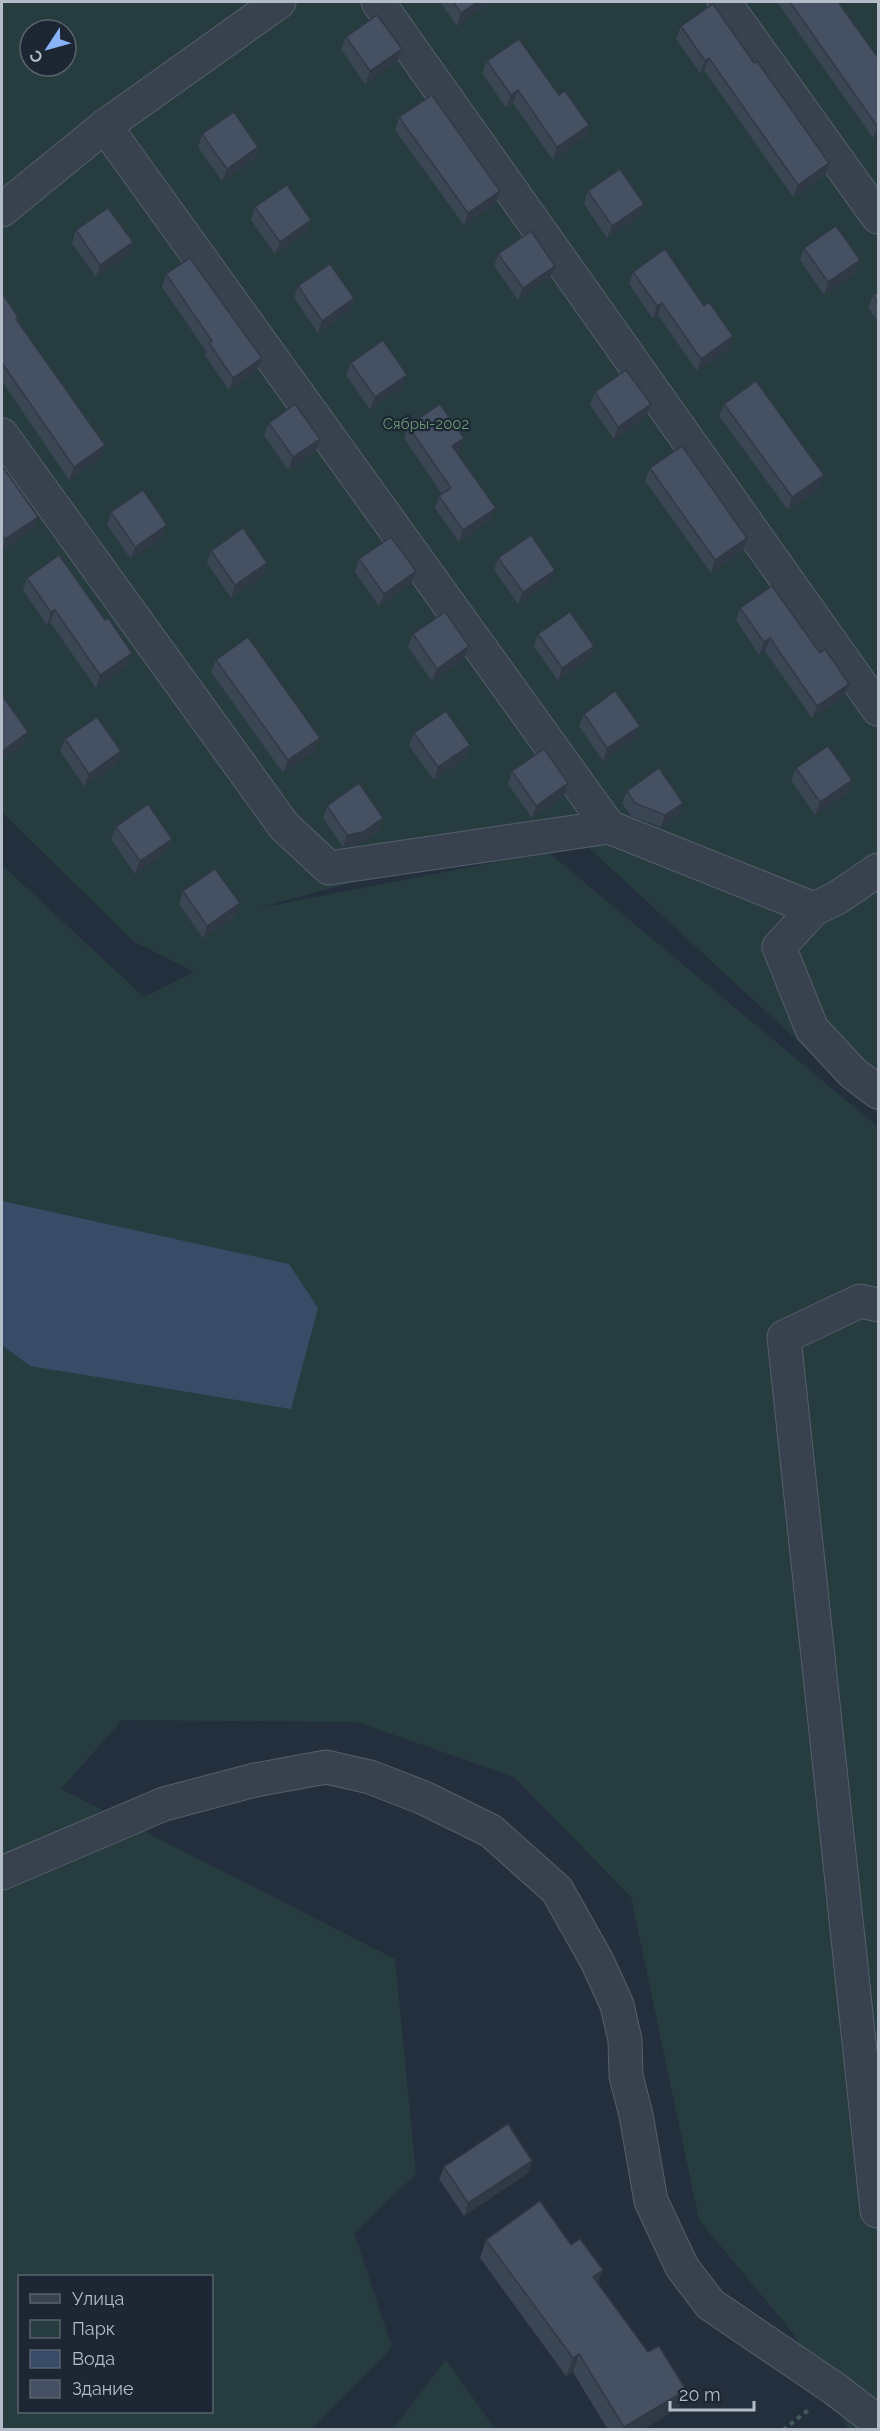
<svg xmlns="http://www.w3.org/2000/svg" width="880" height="2431" viewBox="0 0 880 2431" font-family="Raleway,sans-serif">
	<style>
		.green { fill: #263c3f; fill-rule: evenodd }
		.water { fill: #394c67 }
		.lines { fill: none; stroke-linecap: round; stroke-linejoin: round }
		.minor-casing { stroke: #565f6c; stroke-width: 35 }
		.path { stroke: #44595c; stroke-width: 4; stroke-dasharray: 4.5 4.5; stroke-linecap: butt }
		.minor { stroke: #38414e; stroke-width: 33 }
		.wall { fill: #3b4654 }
		.shaded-wall { fill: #303945 }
		.building { fill: #455162; stroke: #303945; stroke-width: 1.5 }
		.labels { text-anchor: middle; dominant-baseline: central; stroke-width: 4.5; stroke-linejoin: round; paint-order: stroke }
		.park-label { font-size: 15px; fill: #6b9a76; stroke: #1d2633 }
	</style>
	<rect width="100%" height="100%" fill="#242f3e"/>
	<g class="green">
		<path d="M2,2H878V1115L564,825L259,908L548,852L878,1127V2429H848L793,2333L699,2220L631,1897L514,1777L357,1722L122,1720L61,1789L395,1959L416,2174L354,2233L392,2347L312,2429H2V865L144,997L194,972L133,941L2,812ZM30,30H66V66H30ZM20,2276H212V2412H20Z"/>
		<path d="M446,2360L495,2429H393Z"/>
	</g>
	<path class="water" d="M2,1201L289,1264L318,1308L291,1409L30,1366L2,1345Z"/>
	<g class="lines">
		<defs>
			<g id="minor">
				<path d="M378,2L878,709"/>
				<path d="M724,2L878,217"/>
				<path d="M105,126L609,827"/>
				<path d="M2,210L105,126L279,2"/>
				<path d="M2,435L284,826L329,868L609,827L814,909L837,898L878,870"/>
				<path d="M814,909L779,947L812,1029L853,1073L878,1092"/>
				<path d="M2,1873L164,1804L255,1780L326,1767L370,1777L424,1798L491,1831L557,1890L597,1961L617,2005L625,2040L626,2076L636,2115L651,2201L682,2267L710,2304L835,2389L878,2422"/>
				<path d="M877,2211L784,1337L860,1301L878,1305"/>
			</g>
		</defs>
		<use href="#minor" class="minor-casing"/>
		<path class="path" d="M783,2430L811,2408"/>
		<use href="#minor" class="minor"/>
	</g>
	<g class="wall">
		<path d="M440,2H490L489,3L457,26Z"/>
		<path d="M777,2H838L879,59V134L873,138Z"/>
		<path d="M681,26L754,63L829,163L825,175L793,197L704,70L700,73L676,39Z"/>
		<path d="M346,37L402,49L397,61L365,84L341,49Z"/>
		<path d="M487,61L559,95L589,125L585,137L553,160L513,103L506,108L482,73Z"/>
		<path d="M399,117L500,191L496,203L464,225L395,130Z"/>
		<path d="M202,134L258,147L254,159L222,181L198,147Z"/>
		<path d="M588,191L644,204L639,216L607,238L584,204Z"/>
		<path d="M255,207L311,220L307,232L275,254L251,220Z"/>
		<path d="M76,230L133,242L128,255L96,277L72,243Z"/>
		<path d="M804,248L860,260L855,273L824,295L800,260Z"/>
		<path d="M498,254L555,266L550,278L518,300L494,266Z"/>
		<path d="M633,272L704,306L733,336L729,349L697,371L658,315L653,319L629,284Z"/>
		<path d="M166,274L262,358L257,370L229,390L205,356L206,351L162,287Z"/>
		<path d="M298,286L354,298L350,310L318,333L294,298Z"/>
		<path d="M879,292V322L868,308L873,295Z"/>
		<path d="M2,293L101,457L69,480L2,381Z"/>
		<path d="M351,363L407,375L402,387L370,409L346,375Z"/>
		<path d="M595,392L651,404L646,417L614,439L590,405Z"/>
		<path d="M724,404L824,475L820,488L788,510L719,416Z"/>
		<path d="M269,423L316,451L288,470L264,435Z"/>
		<path d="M408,426L459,451L457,453L491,520L459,542L435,508L439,496L442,494L404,438Z"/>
		<path d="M2,466L38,517L33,529L2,551Z"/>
		<path d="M650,468L743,550L711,573L645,481Z"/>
		<path d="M111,512L163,537L131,559L107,525Z"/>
		<path d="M211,551L263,576L231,598L207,563Z"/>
		<path d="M498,558L550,582L518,604L494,570Z"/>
		<path d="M359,559L411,584L379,606L355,572Z"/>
		<path d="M27,578L127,665L96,688L50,622L47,625L23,590Z"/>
		<path d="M740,608L849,684L844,696L812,718L765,651L759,655L736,620Z"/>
		<path d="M413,634L469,646L464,659L432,681L408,647Z"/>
		<path d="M538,634L590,658L558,681L534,646Z"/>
		<path d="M216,660L316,750L283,773L211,672Z"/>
		<path d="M584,714L640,726L635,738L603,761L579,726Z"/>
		<path d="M414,733L470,745L466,758L434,780L409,746Z"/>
		<path d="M65,739L121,751L116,764L84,786L60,751Z"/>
		<path d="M796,768L848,792L815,815L791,780Z"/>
		<path d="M512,771L564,796L532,818L508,784Z"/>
		<path d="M627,791L678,815L661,827L631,816L622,803Z"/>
		<path d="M327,806L379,830L358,845L343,847L323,818Z"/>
		<path d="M116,827L167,851L135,874L111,839Z"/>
		<path d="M183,891L240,903L235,916L203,938L179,904Z"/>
		<path d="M444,2167L528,2173L464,2216L439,2179Z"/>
		<path d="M486,2240L571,2245L603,2270L598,2283L679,2407L643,2430H608L573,2372L566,2376L480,2258Z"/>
	</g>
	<g class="shaded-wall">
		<path d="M478,2H490L489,3L457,26L461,13Z"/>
		<path d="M402,49L397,61L365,84L370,71Z"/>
		<path d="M709,58L704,70L700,73L705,61Z"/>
		<path d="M518,90L513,103L506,108L511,95Z"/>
		<path d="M589,125L585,137L553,160L557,147Z"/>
		<path d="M879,125V134L873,138L877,126Z"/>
		<path d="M258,147L254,159L222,181L227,169Z"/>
		<path d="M829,163L825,175L793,197L798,185Z"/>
		<path d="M500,191L496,203L464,225L468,213Z"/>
		<path d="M644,204L639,216L607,238L612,226Z"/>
		<path d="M311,220L307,232L275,254L280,242Z"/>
		<path d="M133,242L128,255L96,277L100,265Z"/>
		<path d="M860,260L855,273L824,295L828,282Z"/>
		<path d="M555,266L550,278L518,300L523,288Z"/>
		<path d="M354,298L350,310L318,333L322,321Z"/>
		<path d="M662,303L658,315L653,319L657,306Z"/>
		<path d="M733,336L729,349L697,371L701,359Z"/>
		<path d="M262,358L257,370L229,390L233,378Z"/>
		<path d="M407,375L402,387L370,409L375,397Z"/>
		<path d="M651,404L646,417L614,439L618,427Z"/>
		<path d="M464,438L459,451L448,459L452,446Z"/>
		<path d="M320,439L316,451L288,470L293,457Z"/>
		<path d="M105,445L101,457L69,480L74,467Z"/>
		<path d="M824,475L820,488L788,510L792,497Z"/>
		<path d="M496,508L491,520L459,542L463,530Z"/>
		<path d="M38,517L33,529L2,551L5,539Z"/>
		<path d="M167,525L163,537L131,559L135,547Z"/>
		<path d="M747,538L743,550L711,573L715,560Z"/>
		<path d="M267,563L263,576L231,598L235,585Z"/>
		<path d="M555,570L550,582L518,604L523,592Z"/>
		<path d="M416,571L411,584L379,606L384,594Z"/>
		<path d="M55,610L50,622L47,625L51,612Z"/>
		<path d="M770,638L765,651L759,655L764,642Z"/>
		<path d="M469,646L464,659L432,681L437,669Z"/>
		<path d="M594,646L590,658L558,681L562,668Z"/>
		<path d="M132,653L127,665L96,688L100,675Z"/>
		<path d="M849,684L844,696L812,718L817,706Z"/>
		<path d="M640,726L635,738L603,761L607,748Z"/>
		<path d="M28,732L23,745L2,760V751Z"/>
		<path d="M320,738L316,750L283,773L288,760Z"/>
		<path d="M470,745L466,758L434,780L438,767Z"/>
		<path d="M121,751L116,764L84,786L89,774Z"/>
		<path d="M852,780L848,792L815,815L820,802Z"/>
		<path d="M568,783L564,796L532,818L536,806Z"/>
		<path d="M683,803L678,815L661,827L665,815Z"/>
		<path d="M383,818L379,830L358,845L343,847L347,835Z"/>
		<path d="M172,839L167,851L135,874L140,861Z"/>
		<path d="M240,903L235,916L203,938L207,926Z"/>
		<path d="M532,2161L528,2173L464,2216L468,2203Z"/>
		<path d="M603,2270L597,2288L593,2277Z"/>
		<path d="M579,2354L573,2372L566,2376L573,2358Z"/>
		<path d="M686,2390L679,2407L643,2430H623L624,2427Z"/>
	</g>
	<g class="building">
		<path d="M453,2H478L461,13Z"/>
		<path d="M790,2H838L879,59V125L877,126Z"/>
		<path d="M713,4L754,63L757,61L829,163L798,185L709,58L705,61L681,26Z"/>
		<path d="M377,15L402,49L370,71L346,37Z"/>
		<path d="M519,39L559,95L565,91L589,125L557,147L518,90L511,95L487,61Z"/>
		<path d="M432,95L500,191L468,213L399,117Z"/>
		<path d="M234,112L258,147L227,169L202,134Z"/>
		<path d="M620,169L644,204L612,226L588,191Z"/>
		<path d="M287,185L311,220L280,242L255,207Z"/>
		<path d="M108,208L133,242L100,265L76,230Z"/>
		<path d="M836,226L860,260L828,282L804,248Z"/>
		<path d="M531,231L555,266L523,288L498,254Z"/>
		<path d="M665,249L704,306L709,302L733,336L701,359L662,303L657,306L633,272Z"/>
		<path d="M190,258L262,358L233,378L209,343L212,341L166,274Z"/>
		<path d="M330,264L354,298L322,321L298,286Z"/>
		<path d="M879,292V304L873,295Z"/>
		<path d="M2,293L18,317L16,319L105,445L74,467L2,363Z"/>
		<path d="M383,340L407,375L375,397L351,363Z"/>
		<path d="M626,370L651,404L618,427L595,392Z"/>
		<path d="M756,381L824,475L792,497L724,404Z"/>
		<path d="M295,404L320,439L293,457L269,423Z"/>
		<path d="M440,404L464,438L452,446L496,508L463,530L439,496L451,488L408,426Z"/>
		<path d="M682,446L747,538L715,560L650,468Z"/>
		<path d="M2,466L38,517L5,539L2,534Z"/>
		<path d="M143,490L167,525L135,547L111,512Z"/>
		<path d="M243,528L267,563L235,585L211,551Z"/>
		<path d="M531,535L555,570L523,592L498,558Z"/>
		<path d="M391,537L416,571L384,594L359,559Z"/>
		<path d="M59,555L105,620L108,618L132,653L100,675L55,610L51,612L27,578Z"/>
		<path d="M772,586L820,653L825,649L849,684L817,706L770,638L764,642L740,608Z"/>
		<path d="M445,612L469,646L437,669L413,634Z"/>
		<path d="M570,612L594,646L562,668L538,634Z"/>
		<path d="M248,637L320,738L288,760L216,660Z"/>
		<path d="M615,691L640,726L607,748L584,714Z"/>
		<path d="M4,698L28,732L2,751V700Z"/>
		<path d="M446,711L470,745L438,767L414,733Z"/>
		<path d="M97,717L121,751L89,774L65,739Z"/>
		<path d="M828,746L852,780L820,802L796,768Z"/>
		<path d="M544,749L568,783L536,806L512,771Z"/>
		<path d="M659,768L683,803L665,815L635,803L627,791Z"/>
		<path d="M359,783L383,818L363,832L347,835L327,806Z"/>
		<path d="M148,804L172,839L140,861L116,827Z"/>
		<path d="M215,869L240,903L207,926L183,891Z"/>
		<path d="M508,2124L532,2161L468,2203L444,2167Z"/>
		<path d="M540,2201L571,2245L580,2239L603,2270L593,2277L648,2352L659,2346L686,2390L624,2427L579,2354L573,2358L486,2240Z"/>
	</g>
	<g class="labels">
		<g class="park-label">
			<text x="426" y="424">Сябры-2002</text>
		</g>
	</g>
	<rect width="880" height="2431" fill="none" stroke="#b4bcc9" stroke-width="6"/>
	<rect x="18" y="2275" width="195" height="138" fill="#1d2633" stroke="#59626f" stroke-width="1.5"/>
	<rect x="30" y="2294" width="30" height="9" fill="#38414e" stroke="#59626f" stroke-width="1.5"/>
	<text x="72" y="2305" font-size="18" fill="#b4bcc9">Улица</text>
	<rect x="30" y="2320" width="30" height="18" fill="#263c3f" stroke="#59626f" stroke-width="1.5"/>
	<text x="72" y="2335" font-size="18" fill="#b4bcc9">Парк</text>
	<rect x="30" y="2350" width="30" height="18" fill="#394c67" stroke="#59626f" stroke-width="1.5"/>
	<text x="72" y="2365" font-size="18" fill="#b4bcc9">Вода</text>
	<rect x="30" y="2380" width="30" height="18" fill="#455162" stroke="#59626f" stroke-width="1.5"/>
	<text x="72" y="2395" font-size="18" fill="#b4bcc9">Здание</text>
	<g transform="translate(48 48) rotate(234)"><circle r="28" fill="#1d2633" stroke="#59626f" stroke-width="1.5"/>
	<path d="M0-4.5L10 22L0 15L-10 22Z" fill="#8ab4f8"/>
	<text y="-9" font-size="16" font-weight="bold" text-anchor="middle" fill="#b4bcc9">С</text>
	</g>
	<path d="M670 2401v9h84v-9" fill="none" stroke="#b4bcc9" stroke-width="3"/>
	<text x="679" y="2401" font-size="18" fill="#b4bcc9" stroke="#1d2633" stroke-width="4.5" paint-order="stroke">20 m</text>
</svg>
